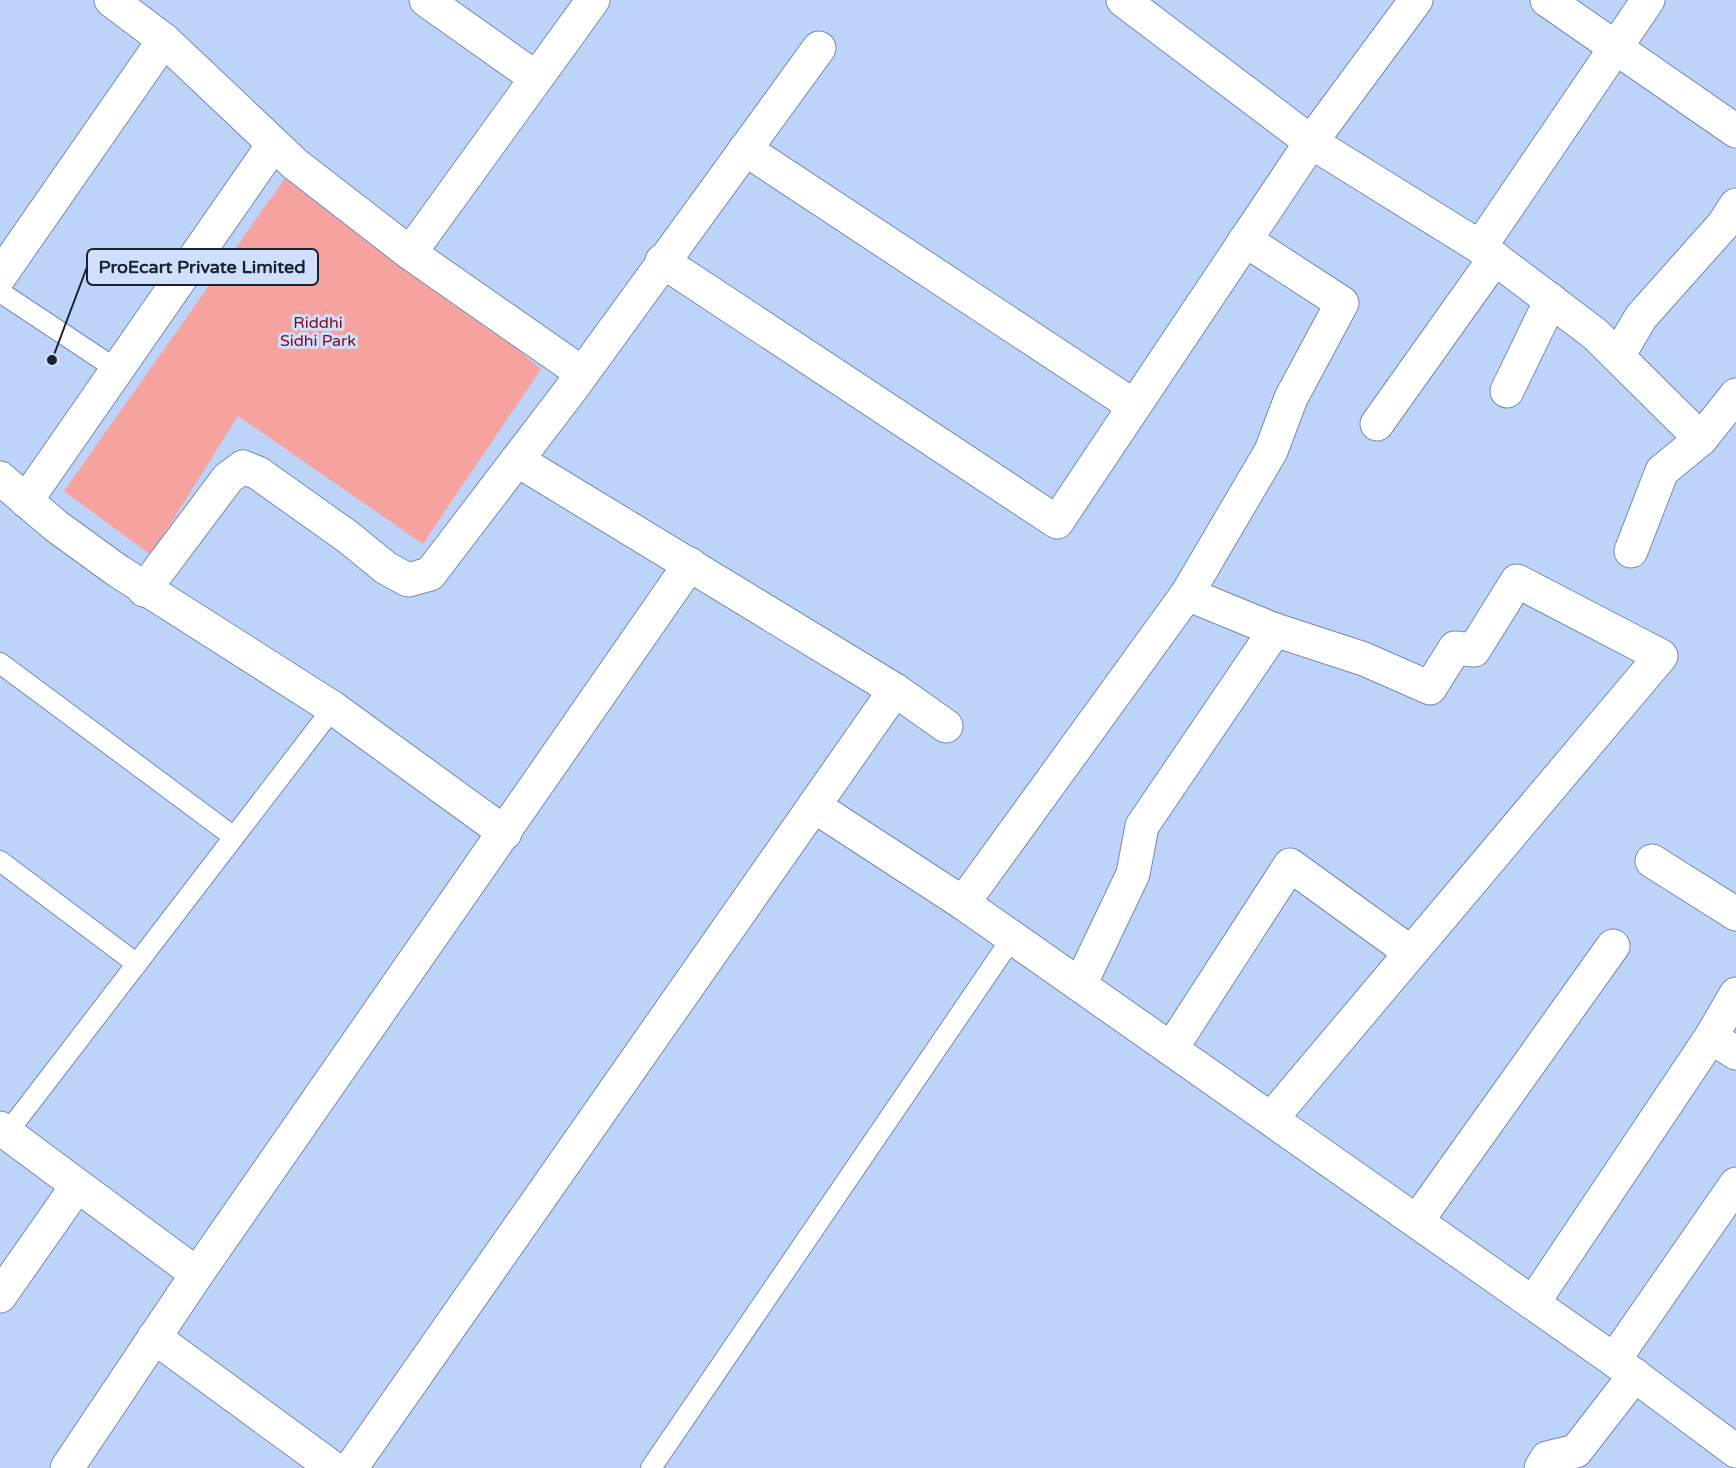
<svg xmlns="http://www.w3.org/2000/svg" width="1736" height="1468" viewBox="0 0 1736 1468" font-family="'Varela Round',sans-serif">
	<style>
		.green { fill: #f6a3a0 }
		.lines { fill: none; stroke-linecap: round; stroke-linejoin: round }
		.service-casing { stroke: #728bb6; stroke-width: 22 }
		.minor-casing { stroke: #728bb6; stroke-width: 35 }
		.service { stroke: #fff; stroke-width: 20 }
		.minor { stroke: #fff; stroke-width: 33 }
		.labels { text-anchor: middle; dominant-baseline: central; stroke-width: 6; stroke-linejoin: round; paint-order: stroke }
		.park-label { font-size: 16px; fill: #7e081c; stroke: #d0e0fc }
		.leader { fill: none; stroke: #182233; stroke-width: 2 }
		.callout-dot { fill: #182233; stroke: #d0e0fc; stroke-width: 2 }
		.callout { fill: #d0e0fc; stroke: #182233; stroke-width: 2 }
		.callout-label { font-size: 18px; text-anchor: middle; font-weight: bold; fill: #182233 }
	</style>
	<rect width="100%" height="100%" fill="#bed3f8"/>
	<path class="green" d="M295,164L541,369L423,544L238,416L151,555L64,491Z"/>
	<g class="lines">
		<defs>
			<g id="service">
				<path d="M0,292L116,369"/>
				<path d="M0,663L234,837"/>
				<path d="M0,861L137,964"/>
				<path d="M7,1133L333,708"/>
				<path d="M651,1468L1012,938"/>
			</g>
			<g id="minor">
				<path d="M111,0L164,40L295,164L410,253L582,373"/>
				<path d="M426,0L536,78"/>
				<path d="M1123,0L1311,142L1480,247L1595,334L1701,439"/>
				<path d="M1547,0L1736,131"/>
				<path d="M745,149L1134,406"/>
				<path d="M1480,247L1648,0"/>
				<path d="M410,253L593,0"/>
				<path d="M662,261L1057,522L1311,142L1416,0"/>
				<path d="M0,276L164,40"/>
				<path d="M1618,356L1641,317L1723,225L1736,205"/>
				<path d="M1507,391L1551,300"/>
				<path d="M1377,424L1495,258"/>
				<path d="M517,460L895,690L946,726"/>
				<path d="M0,478L56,526L118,571L333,708L505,833"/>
				<path d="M26,501L273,145"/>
				<path d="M1631,551L1662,471L1701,439L1736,395"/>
				<path d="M144,590L228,478L243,467L258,473L348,537L386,568L408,580L430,574L572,388L819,48"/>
				<path d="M1187,594L1275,630L1364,659L1430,688L1455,648L1474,650L1517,581L1661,656L1271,1119"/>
				<path d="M814,806L963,903L1614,1360L1736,1451"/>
				<path d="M1652,861L1736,914"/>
				<path d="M963,903L1187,594L1271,451L1291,398L1342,303L1245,240"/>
				<path d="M1080,985L1133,874L1142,826L1275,630"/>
				<path d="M1711,1037L1736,1053"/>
				<path d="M1171,1049L1290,865L1410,952"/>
				<path d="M0,1128L197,1274"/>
				<path d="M1417,1221L1613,946"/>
				<path d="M0,1296L77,1186"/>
				<path d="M1533,1303L1711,1037L1736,994"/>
				<path d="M154,1337L333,1468"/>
				<path d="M1614,1360L1736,1184"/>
				<path d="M67,1468L197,1274L690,564"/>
				<path d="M351,1468L895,690"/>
				<path d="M1541,1468L1547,1458L1576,1451L1635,1375"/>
			</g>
		</defs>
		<use href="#service" class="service-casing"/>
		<use href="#minor" class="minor-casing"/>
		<use href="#service" class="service"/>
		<use href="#minor" class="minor"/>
	</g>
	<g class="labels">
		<g class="park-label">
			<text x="318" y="323">Riddhi<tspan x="318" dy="18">Sidhi Park</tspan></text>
		</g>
	</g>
	<path class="leader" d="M52 360L87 267"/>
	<circle class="callout-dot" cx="52" cy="360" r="6"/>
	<rect class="callout" x="87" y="249" width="231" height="36" rx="6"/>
	<g class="callout-label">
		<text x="202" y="273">ProEcart Private Limited</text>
	</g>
</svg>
